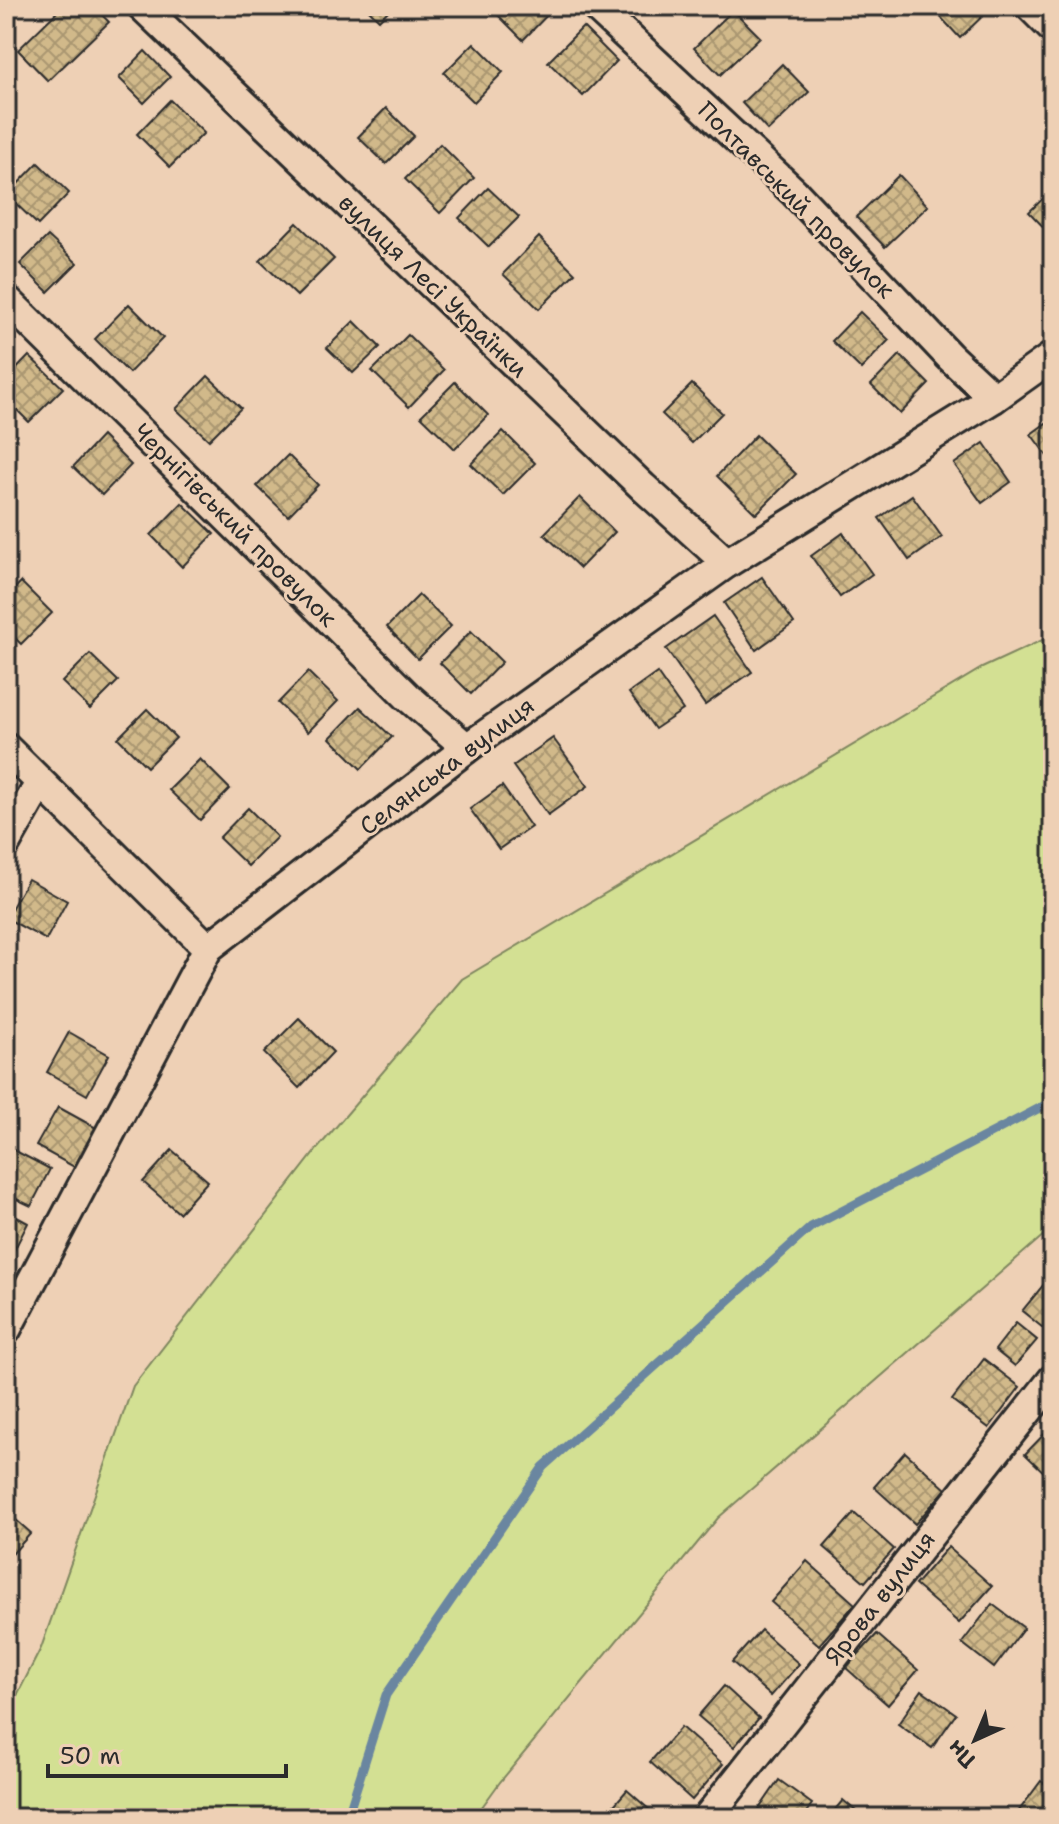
<svg xmlns="http://www.w3.org/2000/svg" width="1059" height="1824" viewBox="0 0 1059 1824" font-family="'Shantell Sans',sans-serif">
	<style>
		.grass { fill: #d3e093; stroke: #7f865f; stroke-width: 2 }
		.lines { fill: none; stroke-linecap: round; stroke-linejoin: round }
		.stream { stroke: #6a86a0; stroke-width: 9 }
		.building { fill: url(#building-cross-hatch); stroke: #2b2b2b; stroke-width: 2 }
		.minor-casing { stroke: #2b2b2b; stroke-width: 34 }
		.minor { stroke: #eed0b5; stroke-width: 28 }
		.labels { text-anchor: middle; dominant-baseline: central; stroke-width: 6; stroke-linejoin: round; paint-order: stroke }
		.street-label { font-size: 24px; fill: #2b2b2b; stroke: #eed0b5 }
	</style>
	<defs>
		<pattern id="building-cross-hatch" width="8" height="8" patternUnits="userSpaceOnUse" patternTransform="scale(2)"><rect width="8" height="8" fill="#d1b98a"/><path d="M0 0l8 8M0 8l8-8" fill="none" stroke="#aa9771"/></pattern>
	</defs>
	<rect width="100%" height="100%" fill="#eed0b5"/>
	<filter id="ink" filterUnits="userSpaceOnUse"><feTurbulence type="fractalNoise" baseFrequency=".0125" numOctaves="2"/><feDisplacementMap in="SourceGraphic" scale="16" xChannelSelector="R" yChannelSelector="G"/><feConvolveMatrix kernelMatrix="1 2 1 2 8 2 1 2 1" color-interpolation-filters="sRGB"/></filter>
	<g filter="url(#ink)">
		<path class="grass" d="M1053,635V1227L718,1518L500,1782L474,1818H6V1717L41,1648L133,1386L318,1148L462,979L982,668Z"/>
		<g class="lines">
			<path class="stream" d="M347,1818L386,1695L543,1467L811,1227L1053,1101"/>
		</g>
		<g class="building">
			<path d="M63,6H93L109,22L48,81L18,50Z"/>
			<path d="M365,6H393L379,20Z"/>
			<path d="M489,6H556L523,40Z"/>
			<path d="M942,6H993L960,38L936,12Z"/>
			<path d="M733,10L760,37L720,75L694,48Z"/>
			<path d="M583,27L617,61L583,96L548,62Z"/>
			<path d="M474,43L503,72L474,102L444,73Z"/>
			<path d="M145,51L170,77L144,103L119,78Z"/>
			<path d="M782,64L809,92L768,131L742,103Z"/>
			<path d="M170,100L204,133L170,167L137,134Z"/>
			<path d="M386,108L414,136L386,164L358,137Z"/>
			<path d="M440,144L474,178L440,213L405,179Z"/>
			<path d="M38,163L69,193L38,225L7,195Z"/>
			<path d="M899,175L928,206L885,247L856,217Z"/>
			<path d="M488,188L519,217L489,247L459,218Z"/>
			<path d="M1053,189V237L1029,212Z"/>
			<path d="M297,223L334,259L297,296L260,261Z"/>
			<path d="M48,236L77,263L48,292L20,264Z"/>
			<path d="M539,237L575,273L539,309L503,274Z"/>
			<path d="M129,304L163,338L129,373L95,339Z"/>
			<path d="M860,312L889,340L861,369L832,341Z"/>
			<path d="M354,321L380,347L353,373L327,348Z"/>
			<path d="M408,335L444,370L409,407L372,371Z"/>
			<path d="M900,355L929,384L900,414L871,385Z"/>
			<path d="M29,356L63,388L29,422L6,399V380Z"/>
			<path d="M208,376L241,408L209,440L176,409Z"/>
			<path d="M455,382L488,415L455,449L421,416Z"/>
			<path d="M692,384L722,413L692,443L662,414Z"/>
			<path d="M1053,418V464L1031,434Z"/>
			<path d="M503,431L535,463L503,495L471,464Z"/>
			<path d="M756,435L796,474L756,514L717,476Z"/>
			<path d="M102,436L131,465L102,495L73,467Z"/>
			<path d="M984,443L1011,482L982,503L954,464Z"/>
			<path d="M288,455L318,485L288,516L257,486Z"/>
			<path d="M912,495L942,537L909,560L879,518Z"/>
			<path d="M580,497L615,532L580,568L544,534Z"/>
			<path d="M182,503L214,534L182,567L151,535Z"/>
			<path d="M843,533L872,574L840,597L811,556Z"/>
			<path d="M762,577L794,623L756,650L724,603Z"/>
			<path d="M21,582L52,613L21,644L6,629V597Z"/>
			<path d="M419,595L451,626L418,659L387,627Z"/>
			<path d="M713,616L752,672L705,705L666,649Z"/>
			<path d="M471,631L502,662L471,694L440,663Z"/>
			<path d="M90,654L118,681L90,709L62,682Z"/>
			<path d="M308,672L338,701L308,732L278,703Z"/>
			<path d="M657,673L683,710L655,729L629,693Z"/>
			<path d="M360,707L392,737L361,769L330,738Z"/>
			<path d="M147,709L176,738L147,767L118,738Z"/>
			<path d="M553,738L588,786L548,815L513,766Z"/>
			<path d="M200,759L230,789L200,820L169,790Z"/>
			<path d="M502,786L531,827L499,849L470,809Z"/>
			<path d="M248,808L277,837L248,866L219,838Z"/>
			<path d="M28,879L67,901L46,940L6,918Z"/>
			<path d="M299,1018L333,1052L299,1088L264,1053Z"/>
			<path d="M69,1032L109,1055L87,1095L47,1072Z"/>
			<path d="M58,1107L98,1129L76,1168L36,1146Z"/>
			<path d="M8,1147L50,1169L31,1206L6,1194V1152Z"/>
			<path d="M172,1150L208,1181L179,1213L143,1182Z"/>
			<path d="M6,1211L28,1223L6,1266Z"/>
			<path d="M1053,1273V1336L1022,1311Z"/>
			<path d="M1016,1323L1037,1340L1015,1366L995,1350Z"/>
			<path d="M984,1359L1020,1387L989,1428L952,1400Z"/>
			<path d="M1053,1425V1481L1025,1454Z"/>
			<path d="M905,1452L946,1489L915,1524L874,1487Z"/>
			<path d="M6,1511L31,1533L6,1561Z"/>
			<path d="M854,1513L894,1549L865,1582L824,1547Z"/>
			<path d="M948,1547L992,1586L959,1623L915,1585Z"/>
			<path d="M807,1561L855,1604L819,1645L771,1602Z"/>
			<path d="M992,1604L1024,1628L994,1668L962,1643Z"/>
			<path d="M761,1630L799,1664L771,1696L732,1662Z"/>
			<path d="M877,1634L918,1670L888,1705L846,1668Z"/>
			<path d="M724,1686L759,1718L734,1747L698,1716Z"/>
			<path d="M922,1690L956,1714L932,1748L898,1724Z"/>
			<path d="M681,1727L723,1764L692,1800L650,1762Z"/>
			<path d="M779,1780L812,1804L802,1818H773L759,1809Z"/>
			<path d="M1041,1781L1053,1790V1818H1027L1018,1812Z"/>
			<path d="M627,1790L659,1818H603Z"/>
			<path d="M843,1800L864,1818H828Z"/>
		</g>
		<g class="lines">
			<defs>
				<g id="minor">
					<path d="M142,6L643,487L727,563"/>
					<path d="M595,6L794,192L950,357L994,398"/>
					<path d="M1030,6L1053,29"/>
					<path d="M6,299L408,697L467,748"/>
					<path d="M6,748L208,948"/>
					<path d="M6,843L40,783"/>
					<path d="M6,1330L208,948L467,748L727,563L994,398L1053,356"/>
					<path d="M707,1818L1053,1379"/>
				</g>
			</defs>
			<use href="#minor" class="minor-casing"/>
			<use href="#minor" class="minor"/>
		</g>
	</g>
	<g class="labels">
		<g class="street-label">
			<text transform="translate(796 200) rotate(45)">Полтавський провулок</text>
			<text transform="translate(433 286) rotate(44)">вулиця Лесі Українки</text>
			<text transform="translate(235 525) rotate(45)">Чернігівський провулок</text>
			<text transform="translate(447 766) rotate(-37)">Селянська вулиця</text>
			<text transform="translate(880 1598) rotate(-52)">Ярова вулиця</text>
		</g>
	</g>
	<rect width="1059" height="1824" fill="none" stroke="#eed0b5" stroke-width="32"/>
	<rect x="16" y="16" width="1027" height="1792" fill="none" stroke="#2b2b2b" stroke-width="3" filter="url(#ink)"/>
	<g transform="translate(975 1740) rotate(224)" stroke="#eed0b5" stroke-width="6" paint-order="stroke">
	<path d="M0-6L14 30L0 20L-14 30Z" fill="#2b2b2b"/>
	<text y="-12" font-size="22" font-weight="bold" text-anchor="middle" fill="#2b2b2b">Пн</text>
	</g>
	<path d="M48 1764v12h238v-12" fill="none" stroke="#2b2b2b" stroke-width="4"/>
	<text x="60" y="1764" font-size="24" fill="#2b2b2b" stroke="#eed0b5" stroke-width="6" paint-order="stroke">50 m</text>
</svg>
